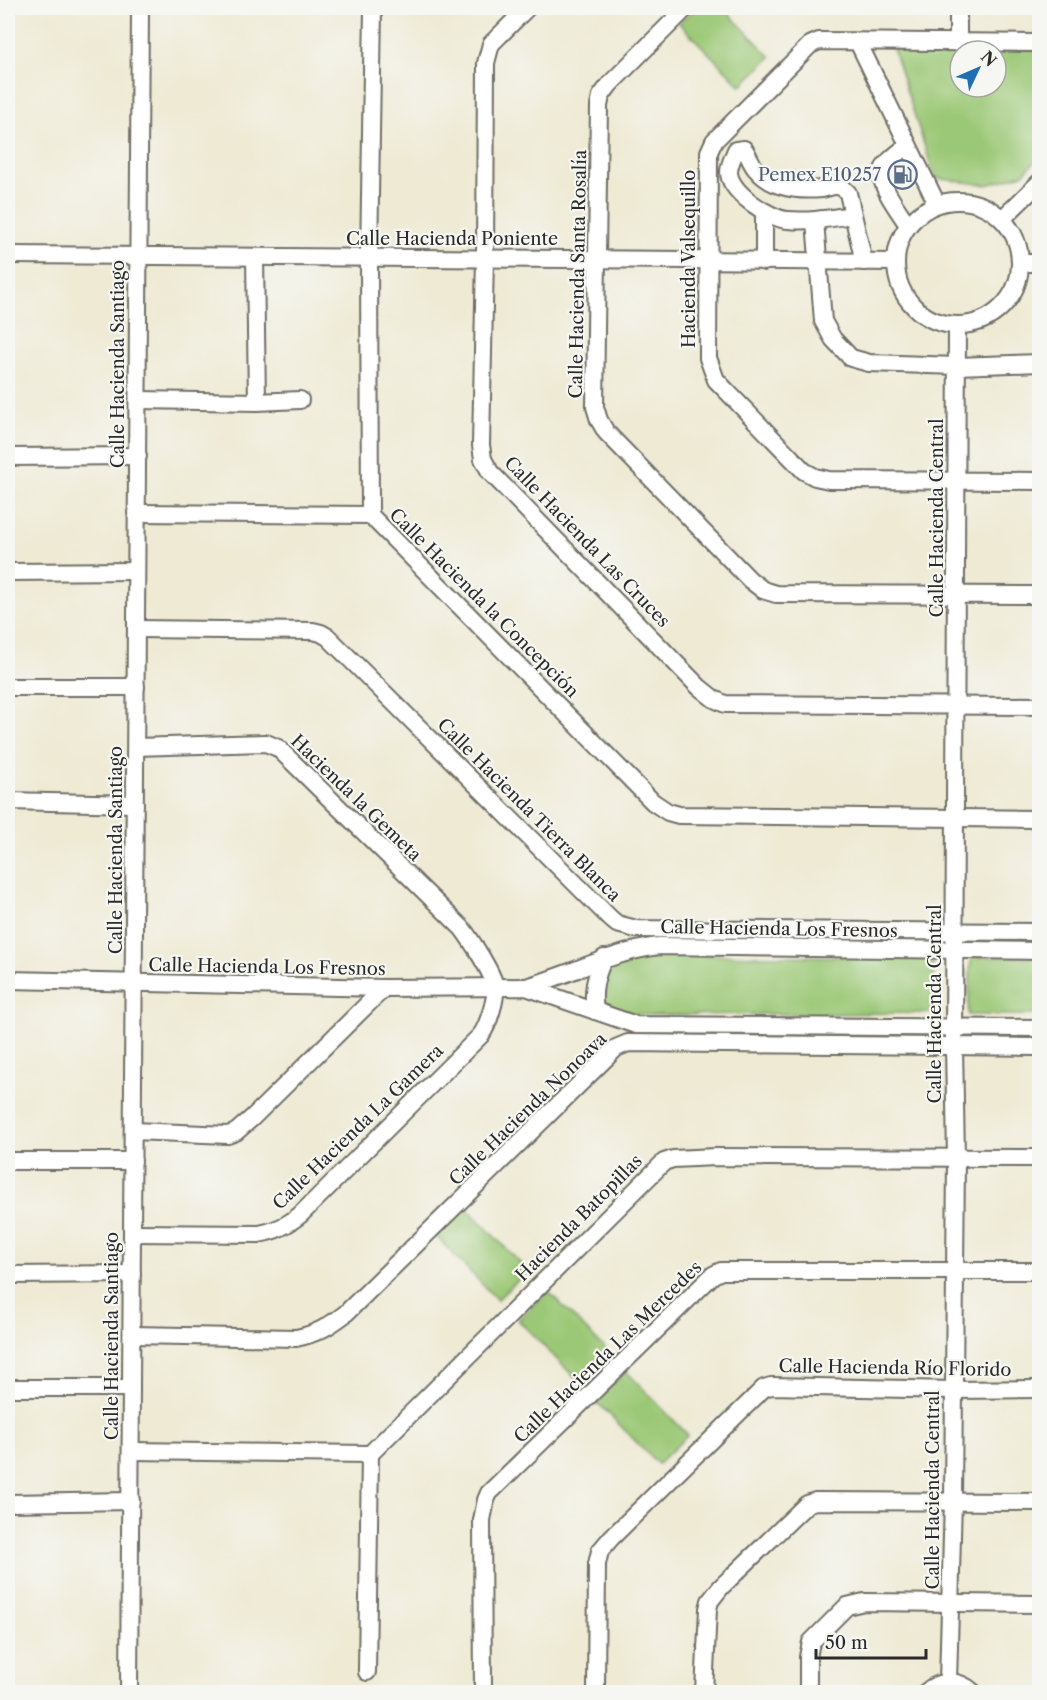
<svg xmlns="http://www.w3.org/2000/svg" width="1047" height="1700" viewBox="0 0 1047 1700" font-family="'Libre Caslon Text',serif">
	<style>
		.green { fill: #9bc876; stroke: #637a50; stroke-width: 1.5; fill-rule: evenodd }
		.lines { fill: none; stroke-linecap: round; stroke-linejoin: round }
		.minor-casing { stroke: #6f6e66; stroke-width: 20 }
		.minor { stroke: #fff; stroke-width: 16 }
		.labels { text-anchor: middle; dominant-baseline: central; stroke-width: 4.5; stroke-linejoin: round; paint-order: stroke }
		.service-label { font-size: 18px; fill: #4e5e75; stroke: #f6f6f2; text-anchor: end }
		.street-label { font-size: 18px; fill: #2b2b2b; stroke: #f6f6f2 }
	</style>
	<rect width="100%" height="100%" fill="#f6f6f2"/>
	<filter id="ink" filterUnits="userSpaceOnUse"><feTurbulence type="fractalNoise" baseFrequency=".0167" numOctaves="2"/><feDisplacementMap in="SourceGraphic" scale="12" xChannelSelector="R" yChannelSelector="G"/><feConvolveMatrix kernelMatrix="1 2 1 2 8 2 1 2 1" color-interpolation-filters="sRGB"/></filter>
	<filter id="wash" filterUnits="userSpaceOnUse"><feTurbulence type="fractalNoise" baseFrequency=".008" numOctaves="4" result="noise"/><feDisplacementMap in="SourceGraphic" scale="24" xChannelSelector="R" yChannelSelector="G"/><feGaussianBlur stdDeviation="1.35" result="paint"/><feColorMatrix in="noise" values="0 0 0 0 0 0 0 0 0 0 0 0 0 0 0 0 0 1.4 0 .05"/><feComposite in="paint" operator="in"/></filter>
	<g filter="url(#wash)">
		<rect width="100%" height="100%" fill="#eeead4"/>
		<g class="green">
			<path d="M695,8H723L771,57L741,86L679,23Z"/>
			<path d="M893,49H1039V157L1023,174L987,185L935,178ZM960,51H996V87H960Z"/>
			<path d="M628,954L933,958L936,1013L650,1015L626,1013L601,1002L598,979L610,961Z"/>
			<path d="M971,957H1039V1015H968Z"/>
			<path d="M466,1207L528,1271L497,1300L436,1236Z"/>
			<path d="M548,1291L610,1354L580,1383L518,1320Z"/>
			<path d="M626,1371L688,1435L658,1464L596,1401Z"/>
		</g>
	</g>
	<g filter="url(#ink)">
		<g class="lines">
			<defs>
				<g id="minor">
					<path d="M373,8L369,258L370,515L653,802L668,812L679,815L1040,819"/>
					<path d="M527,8L491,44L486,63L485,258L481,445L483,459L490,472L699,687L714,699L725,704L1040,706"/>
					<path d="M686,8L610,84L601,96L599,106L595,407L599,420L606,432L750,580L763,590L776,594L1040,595"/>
					<path d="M858,42L937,204"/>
					<path d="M958,43V8"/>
					<path d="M1040,43L819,41L810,45L714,141L709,152L708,358L716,380L804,471L815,477L829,480L1040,481"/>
					<circle cx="958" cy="263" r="62"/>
					<path d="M853,215C831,218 810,222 788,220C770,219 729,192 729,172C729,165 733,157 736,150L744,149C749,155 751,164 756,169C772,189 799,191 822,189C827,188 832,186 836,186C842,186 844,189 848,193L864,262"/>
					<path d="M1002,219L1040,182"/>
					<path d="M815,221L823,321L833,339L851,358L869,363L957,366L1040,363"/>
					<path d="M908,225C901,214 879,186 882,173C884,162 900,152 908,145"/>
					<path d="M8,255C303,255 600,260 896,262"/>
					<path d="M255,257L257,402"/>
					<path d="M764,262V212"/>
					<path d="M1021,263H1040"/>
					<path d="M139,400L257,402L300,400"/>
					<path d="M8,457L138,456"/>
					<path d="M136,513L370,515"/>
					<path d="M8,572L136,571"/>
					<path d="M137,629L313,631L321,633L328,637L611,919L617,924L636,929L1040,932"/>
					<path d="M8,687H136"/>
					<path d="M8,801L135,804"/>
					<path d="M8,980L384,988L526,987L636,1025L1040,1028"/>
					<path d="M526,987C571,974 612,952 659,946L1040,951"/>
					<path d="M595,1011C592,991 595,977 604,958"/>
					<path d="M133,1131L228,1135L236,1132L252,1118L384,988"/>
					<path d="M8,1161H133"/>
					<path d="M132,1233L259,1234C275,1231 286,1226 300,1215L481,1035C488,1025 497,998 495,986C492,972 471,940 462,928L278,748L266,743L136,747"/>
					<path d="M8,1275L132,1274"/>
					<path d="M132,1335L296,1338C317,1334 329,1326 345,1314L607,1057L616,1048L628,1043L1040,1047"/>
					<path d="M8,1388H131"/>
					<path d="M131,1451L370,1454"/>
					<path d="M8,1503L131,1501"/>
					<path d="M367,1672L370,1454L664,1162L673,1159L716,1157L1040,1158"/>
					<path d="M948,1682L953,1500L956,1158L954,1046L957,326"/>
					<path d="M129,1692L140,8"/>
					<path d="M483,1692L482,1520L486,1500L489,1493L713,1275L721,1271H1040"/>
					<path d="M596,1692L597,1564L600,1551L611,1538L764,1388L771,1386L953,1390L1040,1389"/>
					<path d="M704,1692L708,1609L710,1601L721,1587L807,1504L815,1501L1040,1502"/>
					<path d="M808,1692V1657L811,1642L847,1606L864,1602L1040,1604"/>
					<path d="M926,1692C940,1679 959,1679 973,1692"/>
				</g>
			</defs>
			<use href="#minor" class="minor-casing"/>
			<use href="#minor" class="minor"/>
		</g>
	</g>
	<defs>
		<symbol id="fuel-ring" viewBox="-11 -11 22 22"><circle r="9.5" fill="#f6f6f2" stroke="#5c6f8a" stroke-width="1.5"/><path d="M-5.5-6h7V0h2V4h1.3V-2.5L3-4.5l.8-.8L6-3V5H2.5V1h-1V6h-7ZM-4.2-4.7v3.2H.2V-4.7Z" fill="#5c6f8a"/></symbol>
	</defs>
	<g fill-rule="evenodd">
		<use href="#fuel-ring" x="886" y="158" width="33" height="33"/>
	</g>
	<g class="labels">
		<g class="service-label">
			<text x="881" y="175">Pemex E10257</text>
		</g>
		<g class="street-label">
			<text x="452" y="239">Calle Hacienda Poniente</text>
			<text transform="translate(689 259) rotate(-90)">Hacienda Valsequillo</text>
			<text transform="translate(578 274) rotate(-89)">Calle Hacienda Santa Rosalía</text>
			<text transform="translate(118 364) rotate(-90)">Calle Hacienda Santiago</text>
			<text transform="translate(937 518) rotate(-90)">Calle Hacienda Central</text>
			<text transform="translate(587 542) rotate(46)">Calle Hacienda Las Cruces</text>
			<text transform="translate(484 603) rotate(45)">Calle Hacienda la Concepción</text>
			<text transform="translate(356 798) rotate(44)">Hacienda la Gemeta</text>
			<text transform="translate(529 810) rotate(45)">Calle Hacienda Tierra Blanca</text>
			<text transform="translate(116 850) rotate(-90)">Calle Hacienda Santiago</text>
			<text transform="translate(779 929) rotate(1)">Calle Hacienda Los Fresnos</text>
			<text transform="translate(267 967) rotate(1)">Calle Hacienda Los Fresnos</text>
			<text transform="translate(935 1004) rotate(-90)">Calle Hacienda Central</text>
			<text transform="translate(528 1109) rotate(-44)">Calle Hacienda Nonoava</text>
			<text transform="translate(358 1127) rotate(-44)">Calle Hacienda La Gamera</text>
			<text transform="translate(579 1218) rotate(-45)">Hacienda Batopillas</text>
			<text transform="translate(112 1336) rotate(-90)">Calle Hacienda Santiago</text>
			<text transform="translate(608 1352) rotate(-44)">Calle Hacienda Las Mercedes</text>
			<text transform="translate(895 1368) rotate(1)">Calle Hacienda Río Florido</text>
			<text transform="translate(933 1490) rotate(-90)">Calle Hacienda Central</text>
		</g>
	</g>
	<rect width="1047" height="1700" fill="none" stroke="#f6f6f2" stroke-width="30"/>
	<g transform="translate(978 69) rotate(46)"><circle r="28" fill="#f6f6f2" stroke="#a5a5a2" stroke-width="1.5"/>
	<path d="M0-4.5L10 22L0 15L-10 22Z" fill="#1f6fb2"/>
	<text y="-9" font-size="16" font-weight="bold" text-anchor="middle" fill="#2b2b2b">N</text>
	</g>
	<path d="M816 1649v9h110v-9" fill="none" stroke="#2b2b2b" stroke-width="3"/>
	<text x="825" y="1649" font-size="18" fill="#2b2b2b" stroke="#f6f6f2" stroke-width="4.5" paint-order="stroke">50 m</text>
</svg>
